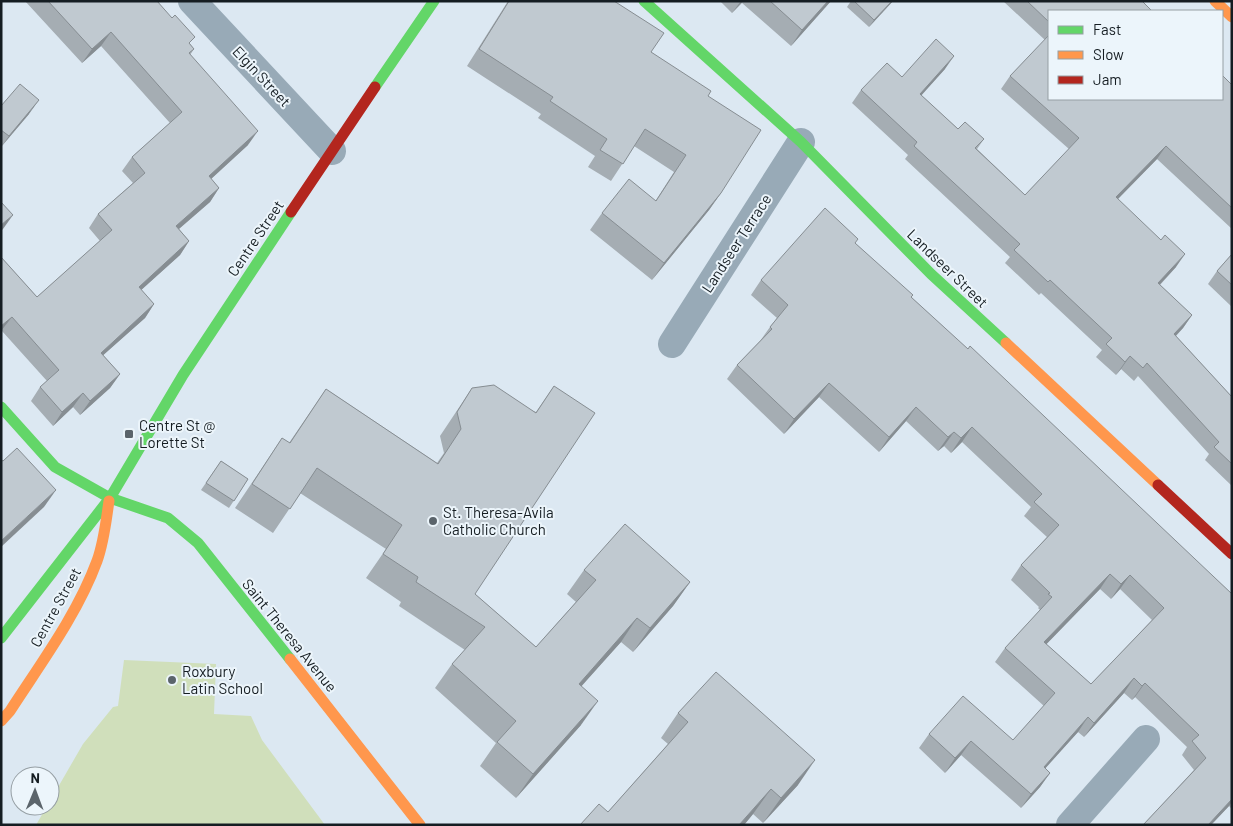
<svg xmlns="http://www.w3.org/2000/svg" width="1233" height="826" viewBox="0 0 1233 826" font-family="Barlow,sans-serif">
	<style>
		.green { fill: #d0dfbb }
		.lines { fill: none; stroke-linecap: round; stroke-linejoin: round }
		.street { stroke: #98aab7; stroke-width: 28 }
		.fast { stroke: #63d668; stroke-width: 11 }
		.slow { stroke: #ff974d; stroke-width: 11 }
		.jam { stroke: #b3261e; stroke-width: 11 }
		.wall { fill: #a5adb3; fill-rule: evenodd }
		.shaded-wall { fill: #868d92 }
		.building { fill: #c0c9d0; stroke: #868d92; fill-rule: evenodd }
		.poi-dot { fill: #5b646b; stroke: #ecf5fb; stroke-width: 2 }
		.labels { text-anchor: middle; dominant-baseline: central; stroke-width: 4; stroke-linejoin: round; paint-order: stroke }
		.street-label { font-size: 15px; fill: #151d22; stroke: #ecf5fb }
		.poi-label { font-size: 15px; fill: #151d22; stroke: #ecf5fb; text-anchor: start }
	</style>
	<rect width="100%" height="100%" fill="#dce8f2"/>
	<path class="green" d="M124,660L216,664L214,714L251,716L262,740L325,825H36L47,806H50V801L83,744L113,707L118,706Z"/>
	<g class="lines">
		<g class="street">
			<path d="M192,1L332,151"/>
			<path d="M672,344L801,142"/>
			<path d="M1070,825L1146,739"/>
		</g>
		<g class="fast">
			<path d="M644,1L801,142L931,274L1006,343"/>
			<path d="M375,87L434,1"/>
			<path d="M1,407L55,467L110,498L168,518L198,543L290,659"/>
			<path d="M1,638L110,498L183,375L291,212"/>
		</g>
		<g class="slow">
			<path d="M1215,1L1232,17"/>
			<path d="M1006,343L1158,485"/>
			<path d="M290,659L420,825"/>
			<path d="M1,721L10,711C41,663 77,615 97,561C104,542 106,521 109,501"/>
		</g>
		<g class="jam">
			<path d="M291,212L375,87"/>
			<path d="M1158,485L1232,554"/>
		</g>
	</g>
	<g class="wall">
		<path d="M25,1H157L194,49L190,55L248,145L211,179L219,188L210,202L179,229L189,241L180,255L141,290L154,304L145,318L103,355L120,374L110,388L80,415L73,407L53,426L31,401L40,387L47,381L2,331H1V257L37,297L100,241L89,228L98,214L133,183L122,171L132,157L170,123L101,46L82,63Z"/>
		<path d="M508,1H614L651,52L708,96L721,193L709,210L652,280L590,230L602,213L656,200L674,172L634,146L611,181L588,167L595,156L538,118L541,114L467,66Z"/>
		<path d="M720,1H831L791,46L742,3L732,13Z"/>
		<path d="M851,1H893L869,27L847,7Z"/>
		<path d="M1003,1H1142L1049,11V99L1232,85V229L1157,159L1118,199L1176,267L1160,285L1192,315L1183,328L1176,336L1232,397V486L1205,460L1209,454L1138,376L1134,381L1121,369L1116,375L1096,357L1102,350L1041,293L1039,295L1005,263L1010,257L905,159L908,155L852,103L861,90L902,77L945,69L921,95L958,129L984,139L977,149L1025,195L1069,149L1001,89L1010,76L1045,40Z"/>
		<path d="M1,106L29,114L1,147Z"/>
		<path d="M855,243L911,297L1232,594V809L1229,806L1211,825H1143L1194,770L1182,755L1187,747L1135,697L1132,700L1124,693L1084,737L1078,732L1045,768L1050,773L1040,787L1021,808L961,755L945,773L919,748L929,734L1013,740L1044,706L995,662L1005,648L1040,610L1038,608L1039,607L1011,580L1021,565L1047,537L1024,516L1031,507L962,442L951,453L944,446L938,451L906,421L879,452L819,397L784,434L727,379L737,365L760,341L770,327L777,318L751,295L761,280ZM1100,589L1111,599L1120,589L1152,620L1091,684L1046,644Z"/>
		<path d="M1232,254V307L1208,284L1217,271Z"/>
		<path d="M554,386L475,594L536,647L576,602L567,594L584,570L690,582L673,606L633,652L621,642L581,686V725L516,798L480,766L496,743L435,688L452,664L465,650L399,606L401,602L366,578L386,549L300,493L273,533L235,508L282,438L289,443L326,389L437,463L444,453L440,436L472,388L536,412Z"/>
		<path d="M221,461L248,479L229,508L201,490Z"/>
		<path d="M678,713L798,785L763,823L753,814L744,825H580L608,812L668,744L661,738Z"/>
	</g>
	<g class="shaded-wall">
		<path d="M741,1H743L732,13Z"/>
		<path d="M828,1H831L791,46L802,30Z"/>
		<path d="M892,1H893L869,27L874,20Z"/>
		<path d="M111,32L101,46L82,63L92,49Z"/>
		<path d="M954,56L945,69L911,107L920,94Z"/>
		<path d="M39,100L29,114L1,147L9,136Z"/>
		<path d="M258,131L248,145L199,190L209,176Z"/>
		<path d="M1166,146L1157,159L1107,210L1116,197Z"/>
		<path d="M219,188L210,202L166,240L176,226Z"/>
		<path d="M721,193L709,210L652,280L664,263Z"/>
		<path d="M13,215L3,229L1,231V225Z"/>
		<path d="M189,241L180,255L129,301L139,287Z"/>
		<path d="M1185,254L1176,267L1149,296L1158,283Z"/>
		<path d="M154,304L145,318L91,366L101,353Z"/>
		<path d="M1192,315L1183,328L1165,347L1174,334Z"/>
		<path d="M12,317L1,331V326Z"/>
		<path d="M1130,356L1121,369L1116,375L1125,362Z"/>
		<path d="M120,374L110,388L80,415L90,401Z"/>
		<path d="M829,383L819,397L784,434L794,419Z"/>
		<path d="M83,393L73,407L53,426L62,412Z"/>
		<path d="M916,407L906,421L879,452L889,437Z"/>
		<path d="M972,427L962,442L951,453L961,438Z"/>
		<path d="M954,432L944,446L938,451L948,437Z"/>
		<path d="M56,490L44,507L1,547V541Z"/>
		<path d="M1110,574L1100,589L1034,657L1044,642Z"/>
		<path d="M1130,575L1120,589L1111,599L1121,584Z"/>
		<path d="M690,582L673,606L633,652L650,628Z"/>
		<path d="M637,618L621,642L562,708L579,684Z"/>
		<path d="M1134,678L1124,693L1084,737L1094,723Z"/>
		<path d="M1145,683L1135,697L1132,700L1142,686Z"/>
		<path d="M598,701L581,725L516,798L533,774Z"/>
		<path d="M1088,717L1078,732L1034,781L1044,767Z"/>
		<path d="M971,741L961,755L945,773L955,758Z"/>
		<path d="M815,760L798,785L763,823L781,798Z"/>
		<path d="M1050,773L1040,787L1021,808L1031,794Z"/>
		<path d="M771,789L753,814L744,825H739Z"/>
		<path d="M1232,799V802L1229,806L1211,825H1208Z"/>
	</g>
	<g class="building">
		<path d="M48,1H157L172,18L175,15L195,37L189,43L194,49L189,53L258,131L209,176L219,188L176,226L189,241L139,287L154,304L101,353L120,374L90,401L83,393L62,412L40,387L59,370L12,317L1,326V257L37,297L112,230L98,214L145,173L132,157L182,112L111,32L92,49Z"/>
		<path d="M509,1H614L664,33L651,52L711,91L708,96L761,130L721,193L664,263L602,213L629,179L656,201L686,155L645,129L623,164L600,150L607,139L550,101L553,97L479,49Z"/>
		<path d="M770,1H828L802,30Z"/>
		<path d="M854,1H892L874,20Z"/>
		<path d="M1027,1H1142L1152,11H1049V22Z"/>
		<path d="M1049,35V99H1222V75L1232,85V208L1166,146L1116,197L1161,240L1165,235L1185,254L1158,283L1192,315L1174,334L1232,397V464L1214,447L1219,442L1147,363L1143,368L1130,356L1125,362L1106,344L1112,338L1050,280L1048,282L1014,250L1020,244L914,146L917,142L861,90L887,63L902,77L936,39L954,56L920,94L958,129L965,122L984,139L975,148L1025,195L1079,138L1010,76Z"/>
		<path d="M20,84L39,100L9,136L1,130V106Z"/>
		<path d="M1,202L13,215L1,225Z"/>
		<path d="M825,208L858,239L855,243L913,295L911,297L968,349L970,346L1232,594V799L1208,825H1143L1206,758L1192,741L1199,735L1145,683L1142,686L1134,678L1094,723L1088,717L1044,767L1050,773L1031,794L971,741L955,758L929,734L963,696L1013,740L1055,693L1005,648L1052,597L1048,594L1050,593L1021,565L1059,525L1034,502L1042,494L972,427L961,438L954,432L948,437L916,407L889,437L829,383L794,419L737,365L772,329L770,327L788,305L761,280ZM1110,574L1121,584L1130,575L1164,608L1091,684L1044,642Z"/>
		<path d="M1232,254V285L1217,271Z"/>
		<path d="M494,385L536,413L554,386L595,413L475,594L536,647L596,580L584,570L625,524L690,582L650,628L637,618L579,684L598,701L533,774L497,742L516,721L452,664L485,627L416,582L418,577L383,554L402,525L317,468L290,509L252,484L282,438L290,443L326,389L438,464L461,429L457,412L472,388Z"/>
		<path d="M17,448L56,490L1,541V460L3,461Z"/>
		<path d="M221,461L248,479L234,501L206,483Z"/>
		<path d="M716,672L815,760L781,798L771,789L739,825H580L599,804L608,812L688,722L678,713Z"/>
	</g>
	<g class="poi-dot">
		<rect x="124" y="429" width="10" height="10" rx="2.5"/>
		<circle cx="433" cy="521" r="5"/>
		<circle cx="172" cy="680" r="5"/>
	</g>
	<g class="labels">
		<g class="street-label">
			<text transform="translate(262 76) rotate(47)">Elgin Street</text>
			<text transform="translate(255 238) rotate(-56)">Centre Street</text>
			<text transform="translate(736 243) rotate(-57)">Landseer Terrace</text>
			<text transform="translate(948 268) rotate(44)">Landseer Street</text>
			<text transform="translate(55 607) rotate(-61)">Centre Street</text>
			<text transform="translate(290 635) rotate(51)">Saint Theresa Avenue</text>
		</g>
		<g class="poi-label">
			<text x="139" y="425">Centre St @<tspan x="139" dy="17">Lorette St</tspan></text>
			<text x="443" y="512">St. Theresa-Avila<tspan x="443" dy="17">Catholic Church</tspan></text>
			<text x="182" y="671">Roxbury<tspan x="182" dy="17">Latin School</tspan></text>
		</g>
	</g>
	<rect width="1233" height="826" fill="none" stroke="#151d22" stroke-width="5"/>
	<rect x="1048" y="10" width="175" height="90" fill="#ecf5fb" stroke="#969fa4"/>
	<rect x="1058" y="26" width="25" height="8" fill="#63d668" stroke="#969fa4"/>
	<text x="1093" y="35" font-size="15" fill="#151d22">Fast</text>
	<rect x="1058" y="51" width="25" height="8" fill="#ff974d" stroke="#969fa4"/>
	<text x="1093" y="60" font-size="15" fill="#151d22">Slow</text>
	<rect x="1058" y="76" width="25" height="8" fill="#b3261e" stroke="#969fa4"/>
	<text x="1093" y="85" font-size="15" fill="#151d22">Jam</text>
	<g transform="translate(35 791) rotate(1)"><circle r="24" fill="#ecf5fb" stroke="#969fa4"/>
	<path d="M0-4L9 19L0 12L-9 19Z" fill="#5b646b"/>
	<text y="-8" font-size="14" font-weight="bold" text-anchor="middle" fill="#151d22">N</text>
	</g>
</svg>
